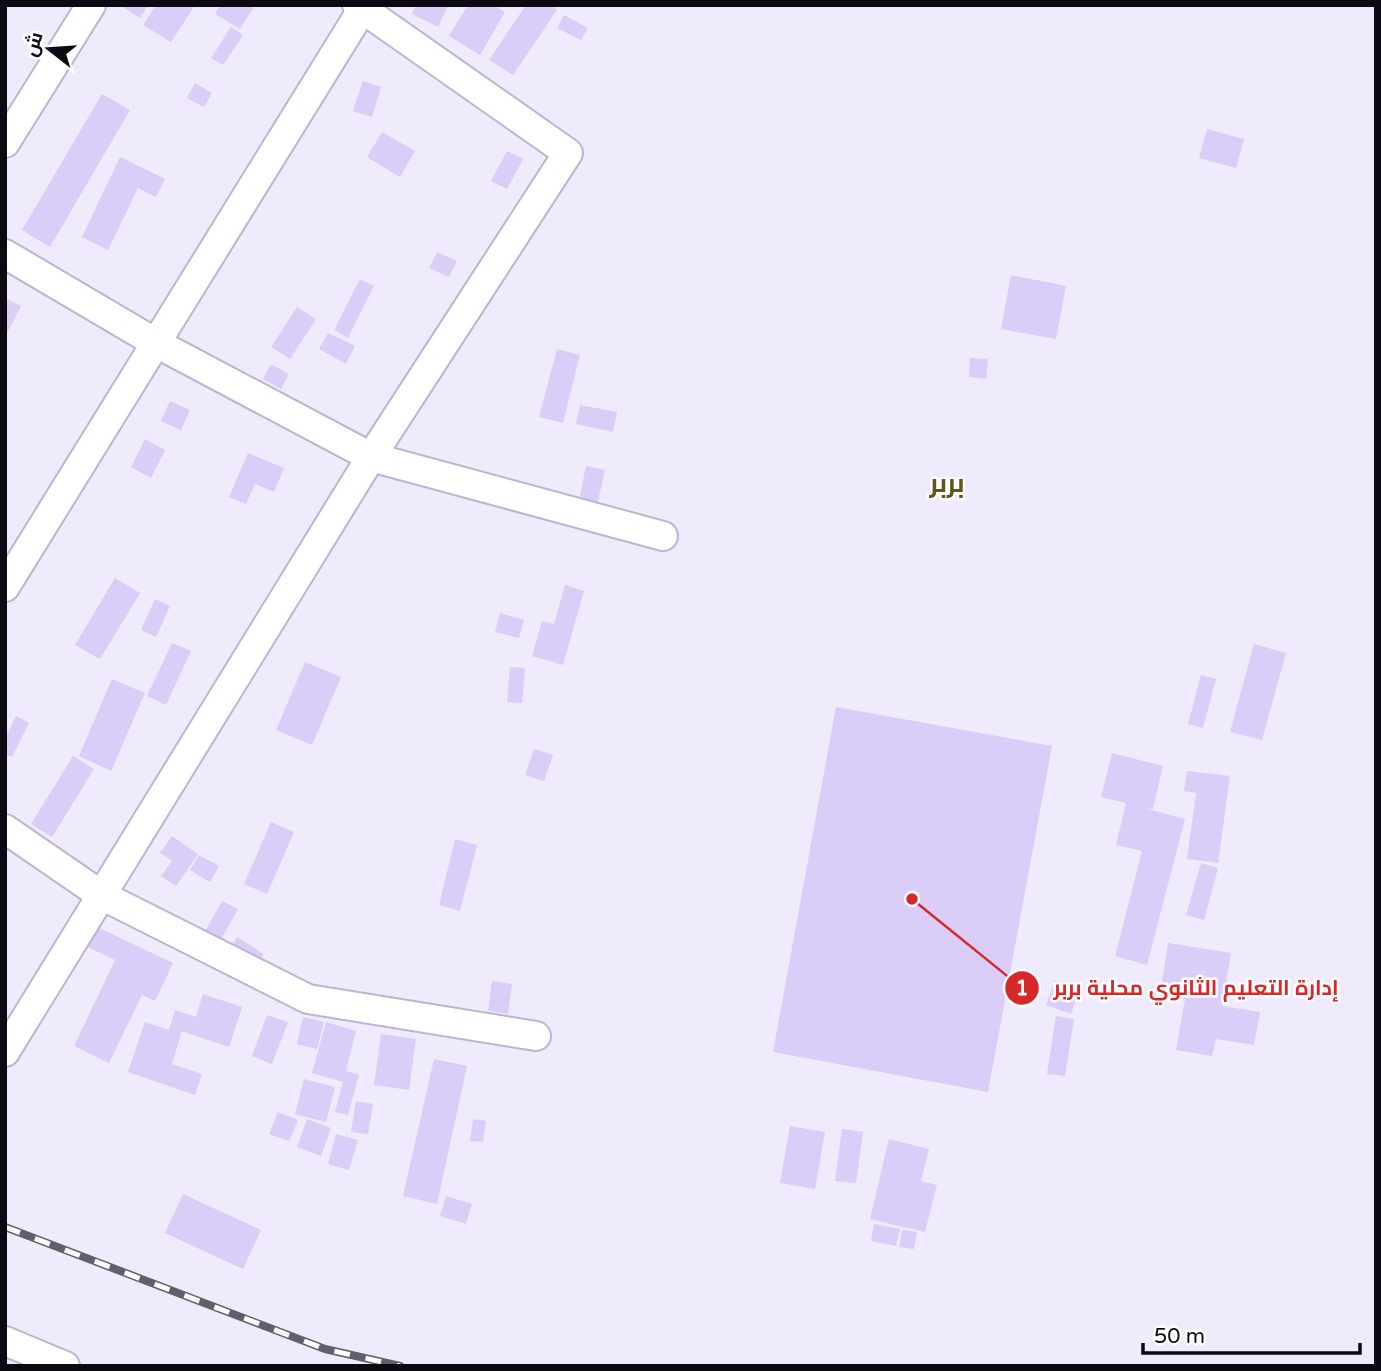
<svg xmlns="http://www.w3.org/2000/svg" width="1381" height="1371" viewBox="0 0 1381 1371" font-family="'Varela Round',Cairo,sans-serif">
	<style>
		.building { fill: #dacdf7 }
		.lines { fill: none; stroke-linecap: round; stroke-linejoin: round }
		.minor-casing { stroke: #bdb4d1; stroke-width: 32 }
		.minor { stroke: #fff; stroke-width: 28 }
		.rail-casing { stroke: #625e6b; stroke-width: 8 }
		.rail { stroke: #fff; stroke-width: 5; stroke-dasharray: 16; stroke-linecap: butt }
		.labels { text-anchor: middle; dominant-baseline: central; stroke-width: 5; stroke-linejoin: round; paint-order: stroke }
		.district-label { font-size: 26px; font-weight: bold; fill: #60561a; stroke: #fff }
		.leader { fill: none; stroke: #d62828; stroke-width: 2.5 }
		.callout-dot { fill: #d62828; stroke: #fff; stroke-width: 2.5 }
		.mark-label { font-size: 21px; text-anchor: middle; font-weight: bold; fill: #fff }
		.callout-label { font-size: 21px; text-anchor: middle; font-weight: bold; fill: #d62828; stroke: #fff; stroke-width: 5; stroke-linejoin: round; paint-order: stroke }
	</style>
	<rect width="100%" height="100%" fill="#efeafc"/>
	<g class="building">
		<path d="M120,5H148L140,18Z"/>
		<path d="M156,5H195L171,42L143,25Z"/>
		<path d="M220,5H255L240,29L215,14Z"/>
		<path d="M416,5H448L438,27L412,14Z"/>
		<path d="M468,5H493L505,12L480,55L449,36Z"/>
		<path d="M526,5H550L557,10L513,75L489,60Z"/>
		<path d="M564,15L588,28L581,40L557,28Z"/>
		<path d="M231,27L243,35L223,65L211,58Z"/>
		<path d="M363,81L381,87L372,117L353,111Z"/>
		<path d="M195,83L212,93L204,107L187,98Z"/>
		<path d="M102,94L130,110L50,247L22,230Z"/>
		<path d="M1207,129L1244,139L1236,168L1199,158Z"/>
		<path d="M382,132L415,151L400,177L367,157Z"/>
		<path d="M507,151L523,159L507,189L491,181Z"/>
		<path d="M120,157L165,179L156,197L138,188L108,250L82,237Z"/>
		<path d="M437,252L457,261L449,277L429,268Z"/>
		<path d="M1011,275L1066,286L1056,339L1001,329Z"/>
		<path d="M360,279L374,286L348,338L334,330Z"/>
		<path d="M5,298L21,306L5,337Z"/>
		<path d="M297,307L316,319L290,359L271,347Z"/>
		<path d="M328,333L355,346L346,364L319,349Z"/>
		<path d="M557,349L580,355L563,423L539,417Z"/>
		<path d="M970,358L988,359L986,379L969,377Z"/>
		<path d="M271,364L289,374L281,389L263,379Z"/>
		<path d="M170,401L190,410L181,430L161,421Z"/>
		<path d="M580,405L617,412L613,432L576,424Z"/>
		<path d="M145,439L165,450L151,478L131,467Z"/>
		<path d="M248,453L284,468L274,492L255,484L246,504L229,497Z"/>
		<path d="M586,466L605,470L597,505L579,501Z"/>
		<path d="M115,578L140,593L100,659L75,645Z"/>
		<path d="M565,585L584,591L563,665L532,656L542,621L554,624Z"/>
		<path d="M155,599L170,606L156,637L141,630Z"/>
		<path d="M500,613L524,620L519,638L495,632Z"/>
		<path d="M172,643L191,651L166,705L147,696Z"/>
		<path d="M1254,644L1286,653L1262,740L1230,732Z"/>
		<path d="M305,662L341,677L312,745L276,730Z"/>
		<path d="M510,667L525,668L522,703L507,702Z"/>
		<path d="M1201,675L1216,679L1203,728L1188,724Z"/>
		<path d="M112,679L145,693L111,771L79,756Z"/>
		<path d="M836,707L1052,746L988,1092L773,1052Z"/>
		<path d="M16,716L29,723L12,757L5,754V739Z"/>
		<path d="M534,749L553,755L544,781L525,775Z"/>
		<path d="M1112,753L1163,766L1153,809L1144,808L1185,819L1147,965L1115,956L1142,851L1116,845L1126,803L1101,797Z"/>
		<path d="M73,756L94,769L52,837L31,824Z"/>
		<path d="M1187,771L1230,776L1218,863L1187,859L1196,793L1184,791Z"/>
		<path d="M271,822L294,832L267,894L244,884Z"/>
		<path d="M172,836L198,854L176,886L161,876L172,861L160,853Z"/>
		<path d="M455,839L477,845L460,911L439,905Z"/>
		<path d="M199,855L219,866L210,882L190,870Z"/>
		<path d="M1201,863L1218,868L1204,920L1186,915Z"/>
		<path d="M222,901L238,909L219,943L203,935Z"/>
		<path d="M97,927L173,963L155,1001L142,995L109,1063L74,1046L115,960L88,947Z"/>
		<path d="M237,937L264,954L256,966L230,949Z"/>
		<path d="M1168,943L1231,953L1222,1006L1260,1012L1254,1045L1216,1039L1212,1056L1176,1050L1185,999L1160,995Z"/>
		<path d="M492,981L512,984L508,1014L488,1011Z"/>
		<path d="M1055,981L1079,990L1071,1014L1046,1005Z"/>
		<path d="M203,994L242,1007L229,1047L182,1031L172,1064L202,1074L195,1095L128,1072L145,1022L169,1030L175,1010L196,1017Z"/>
		<path d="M267,1015L288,1022L272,1064L252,1056Z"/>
		<path d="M1056,1016L1074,1019L1065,1076L1047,1074Z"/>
		<path d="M303,1017L324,1022L317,1049L297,1044Z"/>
		<path d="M326,1022L356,1031L346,1071L359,1075L348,1115L335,1112L343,1082L312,1073Z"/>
		<path d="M381,1034L416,1039L409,1090L374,1085Z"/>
		<path d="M434,1059L467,1066L437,1204L403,1196Z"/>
		<path d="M304,1079L335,1087L326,1122L295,1114Z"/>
		<path d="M356,1101L373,1104L368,1134L351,1132Z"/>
		<path d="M278,1112L298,1120L289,1141L269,1134Z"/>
		<path d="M307,1119L331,1128L321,1156L297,1147Z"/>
		<path d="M473,1119L486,1121L483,1142L470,1141Z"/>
		<path d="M790,1126L825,1132L815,1189L780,1183Z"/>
		<path d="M842,1129L863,1132L856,1183L835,1181Z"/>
		<path d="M336,1134L358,1140L349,1170L328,1164Z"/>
		<path d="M889,1139L929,1149L921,1181L937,1185L925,1232L870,1219Z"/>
		<path d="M183,1194L261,1230L243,1269L165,1233Z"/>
		<path d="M446,1196L472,1204L466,1224L440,1216Z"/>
		<path d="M874,1224L900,1229L896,1246L871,1241Z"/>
		<path d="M902,1230L917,1232L914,1249L899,1247Z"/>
	</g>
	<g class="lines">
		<defs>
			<g id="minor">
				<path d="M5,143L91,5"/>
				<path d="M5,254L156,343L371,457L663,536"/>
				<path d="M5,587L365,5"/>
				<path d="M5,829L101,895L308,999L536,1036"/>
				<path d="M5,1052L371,457L568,153L357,5"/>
				<path d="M5,1341L65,1366"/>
			</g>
		</defs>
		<use href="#minor" class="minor-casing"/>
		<use href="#minor" class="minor"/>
		<defs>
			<path id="rail" d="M5,1227L325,1349L400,1366"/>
		</defs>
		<use href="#rail" class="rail-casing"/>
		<use href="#rail" class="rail"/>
	</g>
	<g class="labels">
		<g class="district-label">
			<text x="947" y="483">بربر</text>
		</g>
	</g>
	<path class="leader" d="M912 899L1022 988"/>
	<g class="callout-dot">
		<circle cx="912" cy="899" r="7"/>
		<circle cx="1022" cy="988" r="18"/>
	</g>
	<g class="mark-label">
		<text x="1022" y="995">1</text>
	</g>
	<g class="callout-label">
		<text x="1196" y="995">إدارة التعليم الثانوي محلية بربر</text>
	</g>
	<rect width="1381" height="1371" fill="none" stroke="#0d0913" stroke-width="14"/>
	<g transform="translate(49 49) rotate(287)" stroke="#ffffff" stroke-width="5" paint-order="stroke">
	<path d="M0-5L12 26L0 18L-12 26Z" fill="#0d0913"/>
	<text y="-10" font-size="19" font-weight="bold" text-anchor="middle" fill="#0d0913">ش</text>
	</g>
	<path d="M1143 1343v10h217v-10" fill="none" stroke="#0d0913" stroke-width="3.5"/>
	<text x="1154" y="1343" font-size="21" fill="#0d0913" stroke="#ffffff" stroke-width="5" paint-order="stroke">50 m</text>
</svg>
